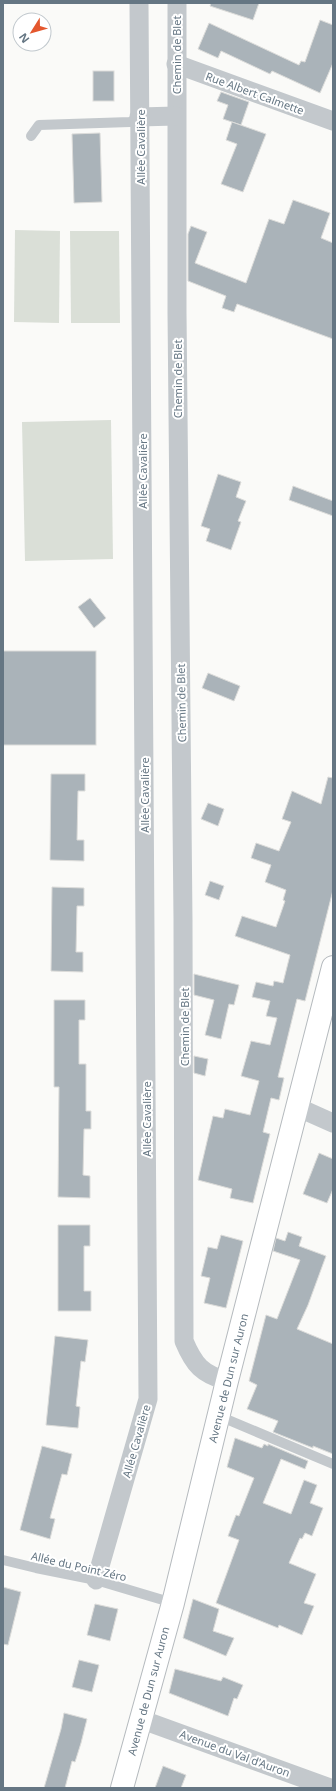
<svg xmlns="http://www.w3.org/2000/svg" width="336" height="1791" viewBox="0 0 336 1791" font-family="'Noto Sans',sans-serif">
	<style>
		.green { fill: #dadfd7 }
		.building { fill: #aab3b9; stroke: #dcdcda }
		.lines { fill: none; stroke-linecap: round; stroke-linejoin: round }
		.primary-casing { stroke: #b5babe; stroke-width: 24 }
		.lane { stroke: #c3c8cc; stroke-width: 10 }
		.street { stroke: #c3c8cc; stroke-width: 19 }
		.primary { stroke: #fff; stroke-width: 22 }
		.labels { text-anchor: middle; dominant-baseline: central; stroke-width: 4; stroke-linejoin: round; paint-order: stroke }
		.street-label { font-size: 11px; fill: #657683; stroke: #fff }
	</style>
	<rect width="100%" height="100%" fill="#fafaf8"/>
	<g class="green">
		<path d="M15,230L60,231L59,323L14,322Z"/>
		<path d="M70,231H119L120,323H71Z"/>
		<path d="M111,420L113,559L25,561L22,422Z"/>
	</g>
	<g class="building">
		<path d="M211,3H259L253,20L210,6Z"/>
		<path d="M320,20L333,25V63L320,93L272,71L270,74L221,51L218,58L198,49L209,23L299,65L301,61L305,62Z"/>
		<rect x="93" y="71" width="21" height="30"/>
		<path d="M221,92L249,102L241,125L223,119L228,105L217,101Z"/>
		<path d="M232,122L266,134L243,192L221,184L237,144L226,140Z"/>
		<path d="M100,133L102,202L74,203L72,134Z"/>
		<path d="M293,200L330,213L321,238L333,243V339L237,304L234,312L222,308L226,296L188,281V234L191,226L207,232L195,263L246,283L269,219L284,224Z"/>
		<path d="M218,474L241,482L236,497L246,501L238,521L241,522L231,550L206,541L210,529L201,526Z"/>
		<path d="M293,486L333,501V516L289,500Z"/>
		<path d="M90,598L106,618L94,628L78,607Z"/>
		<rect x="3" y="651" width="93" height="94"/>
		<path d="M208,673L240,686L234,701L202,688Z"/>
		<path d="M51,774H85V791H78L77,840H84V861L50,860Z"/>
		<path d="M328,777L333,778V890L305,1001L297,999L278,1077L284,1078L279,1100L271,1098L263,1132L270,1134L253,1203L230,1198L232,1189L198,1180L213,1116L223,1118L225,1109L250,1115L259,1081L241,1076L251,1041L270,1045L277,1018L266,1016L270,1001L252,997L256,982L273,986L274,981L283,983L290,955L235,936L242,916L276,927L285,901L283,900L286,890L265,882L271,865L251,858L256,843L279,851L291,822L282,819L292,791L321,804Z"/>
		<path d="M208,803L224,809L218,826L201,819Z"/>
		<path d="M210,881L224,886L219,900L205,895Z"/>
		<path d="M52,887L84,888V906H77L76,952H83V972L51,971Z"/>
		<path d="M194,974L239,985L234,1005L229,1004L221,1039L205,1035L214,1000L194,995Z"/>
		<path d="M54,1000H85V1020H79V1064H86V1111H91V1129H84L83,1175L90,1176V1198L58,1197L59,1087H54Z"/>
		<path d="M194,1056L208,1059L205,1076L194,1073Z"/>
		<path d="M319,1153L333,1159V1189L327,1203L303,1194Z"/>
		<path d="M58,1225H90V1246H84V1291H91V1311H58Z"/>
		<path d="M288,1232L302,1237L299,1246L326,1256L308,1305L297,1329L333,1344V1454L313,1446V1448L273,1432L278,1421L247,1409L257,1385L249,1381L266,1315L277,1319L300,1260L273,1251L276,1238L285,1241Z"/>
		<path d="M221,1235L243,1241L226,1308L204,1303L210,1278L201,1276L208,1247L217,1249Z"/>
		<path d="M55,1336L88,1340L85,1362L81,1361L76,1406L80,1407L78,1428L46,1425Z"/>
		<path d="M235,1438L262,1448L264,1444L268,1446V1444L308,1461L305,1469L281,1459L263,1503L291,1514L304,1480L317,1485L310,1503L323,1508L312,1536L305,1533L302,1539L300,1538L289,1563L316,1574L304,1603L314,1606L302,1635L279,1625L278,1628L216,1603L239,1540L228,1536L236,1515L239,1516L254,1478L227,1467Z"/>
		<path d="M42,1446L72,1454L67,1475L62,1474L50,1518L55,1519L50,1539L20,1530Z"/>
		<path d="M3,1587L21,1592L8,1645L3,1644Z"/>
		<path d="M193,1599L219,1609L213,1631L234,1638L226,1656L183,1638Z"/>
		<path d="M95,1604L118,1609L110,1641L87,1635Z"/>
		<path d="M79,1660L99,1665L92,1692L72,1687Z"/>
		<path d="M175,1669L221,1681L223,1677L243,1685L237,1699L234,1698L228,1716L169,1693Z"/>
		<path d="M64,1713L87,1719L81,1743L75,1762L72,1761L65,1788H44L61,1729Z"/>
		<path d="M163,1766L186,1775L181,1788H155Z"/>
	</g>
	<g class="lines">
		<defs>
			<path id="primary" d="M122,1788L173,1603L227,1381L333,967"/>
		</defs>
		<use href="#primary" class="primary-casing"/>
		<g class="lane">
			<path d="M31,136L39,125L130,122L139,117"/>
			<path d="M219,1416L333,1464"/>
			<path d="M3,1560L36,1568L96,1580L173,1603"/>
		</g>
		<g class="street">
			<path d="M177,3V312L183,920L184,1341C194,1365 202,1374 227,1381"/>
			<path d="M176,64L333,121"/>
			<path d="M139,117L176,116"/>
			<path d="M297,1107L333,1123"/>
			<path d="M96,1580L148,1399L139,3"/>
			<path d="M140,1719L330,1788"/>
		</g>
		<use href="#primary" class="primary"/>
	</g>
	<g class="labels">
		<g class="street-label">
			<text transform="translate(176 55) rotate(-90)">Chemin de Blet</text>
			<text transform="translate(255 93) rotate(20)">Rue Albert Calmette</text>
			<text transform="translate(140 147) rotate(-90)">Allée Cavalière</text>
			<text transform="translate(177 379) rotate(-90)">Chemin de Blet</text>
			<text transform="translate(142 471) rotate(-90)">Allée Cavalière</text>
			<text transform="translate(181 703) rotate(-91)">Chemin de Blet</text>
			<text transform="translate(144 795) rotate(-90)">Allée Cavalière</text>
			<text transform="translate(184 1027) rotate(-90)">Chemin de Blet</text>
			<text transform="translate(146 1119) rotate(-90)">Allée Cavalière</text>
			<text transform="translate(228 1378) rotate(-76)">Avenue de Dun sur Auron</text>
			<text transform="translate(136 1441) rotate(-74)">Allée Cavalière</text>
			<text transform="translate(79 1566) rotate(13)">Allée du Point Zéro</text>
			<text transform="translate(148 1691) rotate(-75)">Avenue de Dun sur Auron</text>
			<text transform="translate(235 1753) rotate(20)">Avenue du Val d'Auron</text>
		</g>
	</g>
	<rect width="336" height="1791" fill="none" stroke="#657683" stroke-width="8"/>
	<g transform="translate(32 32) rotate(233)"><circle r="19" fill="#ffffff" stroke="#c1c8cd"/>
	<path d="M0-3L7 15L0 10L-7 15Z" fill="#e4572e"/>
	<text y="-6" font-size="11" font-weight="bold" text-anchor="middle" fill="#657683">N</text>
	</g>
</svg>
